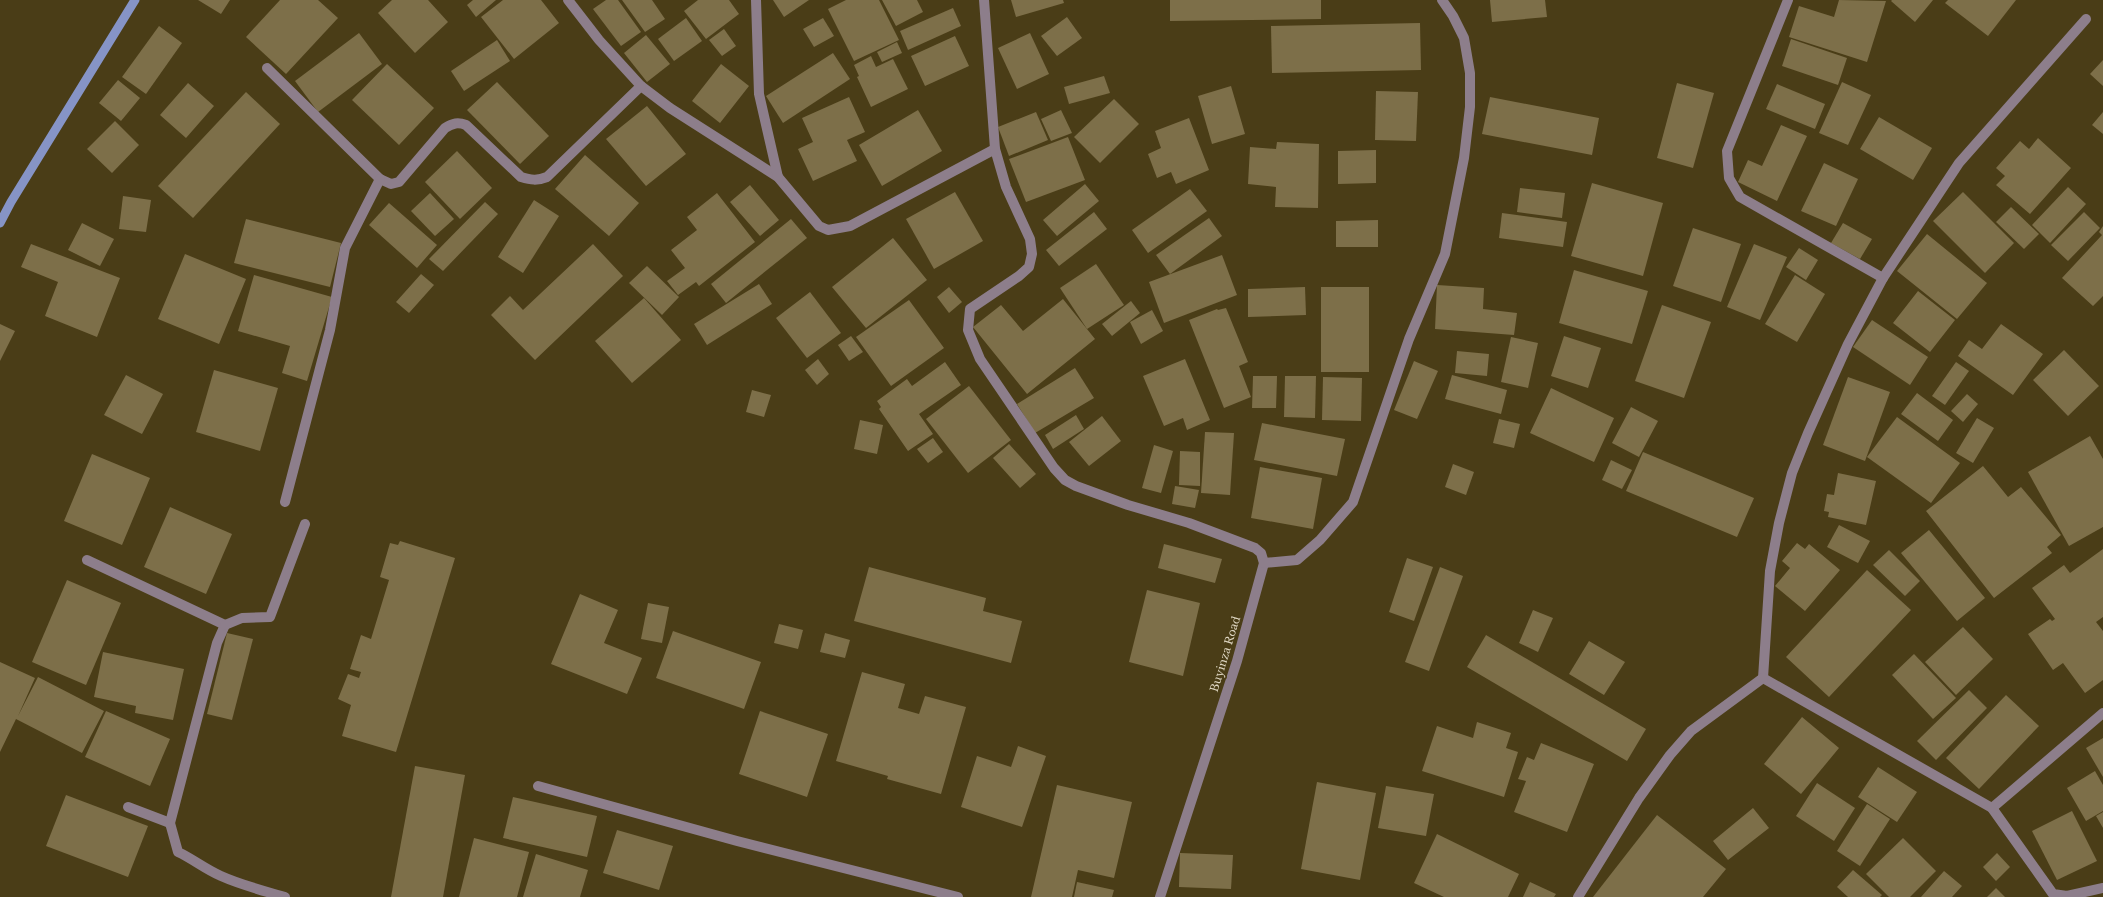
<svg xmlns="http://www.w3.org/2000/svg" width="2103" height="897" viewBox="0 0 2103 897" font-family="'Libre Baskerville',serif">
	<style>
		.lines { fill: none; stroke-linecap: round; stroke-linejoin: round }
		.stream { stroke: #8694c6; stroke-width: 9 }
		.building { fill: #7d6f49 }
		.minor { stroke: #8d7e8b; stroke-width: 10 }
		.labels { text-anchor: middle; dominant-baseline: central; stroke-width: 3.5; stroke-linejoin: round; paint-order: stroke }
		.street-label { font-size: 11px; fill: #ddd5c1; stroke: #4a3d17 }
	</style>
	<rect width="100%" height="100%" fill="#4a3d17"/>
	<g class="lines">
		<path class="stream" d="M0,223L11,202L135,0"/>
	</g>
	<g class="building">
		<path d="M198,0H230L221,14Z"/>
		<path d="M280,0H318L338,18L286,74L246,37Z"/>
		<path d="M392,0H428L448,22L415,53L378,13Z"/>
		<path d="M473,0H496L476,17L467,5Z"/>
		<path d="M503,0H541L559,23L514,59L481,17Z"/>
		<path d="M606,0H618L641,32L621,46L593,9Z"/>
		<path d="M622,0H652L665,19L645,32Z"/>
		<path d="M698,0H729L739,14L706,39L684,11Z"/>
		<path d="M773,0H809L784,17Z"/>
		<path d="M846,0H879L899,40L854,61L828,9Z"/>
		<path d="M882,0H917L923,12L896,26Z"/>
		<path d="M1011,0H1063L1064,3L1016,17Z"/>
		<path d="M1170,0H1321V19L1170,21Z"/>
		<path d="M1490,0H1545L1547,17L1492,22Z"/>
		<path d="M1839,0L1886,1L1867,62L1789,37L1799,6L1834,17Z"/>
		<path d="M1892,0H1933L1915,22L1891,1Z"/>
		<path d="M1948,0H2016L1988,36L1945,3Z"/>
		<path d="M953,8L961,26L908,50L900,31Z"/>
		<path d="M1067,17L1082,38L1057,56L1041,36Z"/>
		<path d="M686,18L702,41L674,61L658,39Z"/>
		<path d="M823,18L834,36L814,47L803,29Z"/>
		<path d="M1420,23L1421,70L1272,73L1271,26Z"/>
		<path d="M159,26L182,43L146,94L122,77Z"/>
		<path d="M724,29L736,46L722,56L709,40Z"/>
		<path d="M359,33L382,64L318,112L295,81Z"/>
		<path d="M1030,33L1049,74L1017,89L998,48Z"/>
		<path d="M646,35L670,64L647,82L624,53Z"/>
		<path d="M955,36L969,66L925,86L911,56Z"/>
		<path d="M1791,39L1847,58L1838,85L1782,66Z"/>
		<path d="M497,40L510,61L464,91L451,71Z"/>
		<path d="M897,42L902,53L882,62L877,52Z"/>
		<path d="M833,53L850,79L783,123L766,96Z"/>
		<path d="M871,56L876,67L893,59L908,89L871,107L857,77L859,76L854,65Z"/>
		<path d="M2103,60V86L2090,74Z"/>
		<path d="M387,64L434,108L399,145L352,100Z"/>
		<path d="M721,64L749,86L720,123L692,101Z"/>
		<path d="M1104,76L1110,93L1069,104L1064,87Z"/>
		<path d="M118,80L140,98L121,121L99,103Z"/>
		<path d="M497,82L549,136L520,164L467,110Z"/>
		<path d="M1842,82L1871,95L1848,145L1819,133Z"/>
		<path d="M188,83L214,106L186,138L160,115Z"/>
		<path d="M1677,83L1714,93L1693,168L1657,158Z"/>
		<path d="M1777,84L1825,104L1815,129L1766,109Z"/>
		<path d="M1231,86L1245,134L1212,144L1198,96Z"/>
		<path d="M1376,91L1418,92L1416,141L1375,140Z"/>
		<path d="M246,92L280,124L193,218L158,186Z"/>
		<path d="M849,97L865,132L847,140L857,161L813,181L798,149L813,142L802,118Z"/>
		<path d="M1490,97L1599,118L1592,155L1482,134Z"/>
		<path d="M1114,99L1139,124L1100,163L1074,137Z"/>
		<path d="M647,106L686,154L646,186L606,139Z"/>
		<path d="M918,110L942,151L882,186L859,145Z"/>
		<path d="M1061,110L1072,133L1051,141L1041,119Z"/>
		<path d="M1036,112L1048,140L1009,156L998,127Z"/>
		<path d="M2103,112V134L2092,125Z"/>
		<path d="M1879,117L1932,148L1913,180L1860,149Z"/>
		<path d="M1189,118L1209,170L1176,184L1171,172L1157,178L1148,154L1161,148L1155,131Z"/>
		<path d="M115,121L139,145L112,173L87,149Z"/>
		<path d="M1781,125L1807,136L1777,201L1738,182L1748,160L1762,166Z"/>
		<path d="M1068,137L1085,180L1026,202L1009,159Z"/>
		<path d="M2038,138L2071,168L2030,214L1996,185L2005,176L1996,168L2020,141L2029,149Z"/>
		<path d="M1277,142L1319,144L1318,208L1275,207L1276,187L1248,184L1250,147L1276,149Z"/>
		<path d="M1376,150V183L1338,184V151Z"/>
		<path d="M457,151L492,188L460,219L425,182Z"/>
		<path d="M585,155L639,203L609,236L555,189Z"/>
		<path d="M1824,163L1858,179L1836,226L1801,211Z"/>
		<path d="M1592,183L1663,203L1643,276L1571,256Z"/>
		<path d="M1085,184L1099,201L1057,236L1043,220Z"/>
		<path d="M750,185L779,220L760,236L730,202Z"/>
		<path d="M2068,187L2086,204L2050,243L2032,225Z"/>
		<path d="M1520,188L1565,193L1562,218L1517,212Z"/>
		<path d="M1190,189L1207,211L1148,253L1132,230Z"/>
		<path d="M955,192L983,241L934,269L906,219Z"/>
		<path d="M1963,192L2014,243L1985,273L1933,221Z"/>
		<path d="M430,193L454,219L435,236L411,211Z"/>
		<path d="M717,193L755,242L699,286L696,282L678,295L667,281L685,268L671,250L697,230L687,217Z"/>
		<path d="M123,196L151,200L146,232L119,229Z"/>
		<path d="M534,200L559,216L523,273L498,257Z"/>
		<path d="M485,202L498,214L443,271L429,259Z"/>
		<path d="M389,203L437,245L417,268L369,225Z"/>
		<path d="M2011,207L2039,234L2024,249L1996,222Z"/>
		<path d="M1094,212L1107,229L1059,266L1046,250Z"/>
		<path d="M2084,212L2100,228L2068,261L2051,245Z"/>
		<path d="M1502,213L1567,222L1563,247L1499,238Z"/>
		<path d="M1209,218L1222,236L1170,274L1156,255Z"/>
		<path d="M246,219L341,243L330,287L234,263Z"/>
		<path d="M791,219L807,238L726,303L711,284Z"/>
		<path d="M1378,220V247H1336V221Z"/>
		<path d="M82,223L114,239L100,266L68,250Z"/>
		<path d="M1843,223L1872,239L1860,259L1831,243Z"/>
		<path d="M2103,226V296L2093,306L2062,278L2102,235L2099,232Z"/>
		<path d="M1693,228L1741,244L1721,302L1673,286Z"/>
		<path d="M1927,234L1987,283L1957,319L1897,271Z"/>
		<path d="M893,238L927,280L866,328L832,287Z"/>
		<path d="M31,244L120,278L97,337L45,316L58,282L21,267Z"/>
		<path d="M593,244L623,276L535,360L491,315L510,296L523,310Z"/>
		<path d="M1754,244L1787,257L1760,320L1727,307Z"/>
		<path d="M1799,248L1818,260L1806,280L1786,267Z"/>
		<path d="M185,254L246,279L219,344L158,319Z"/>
		<path d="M1222,255L1237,295L1164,323L1149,282Z"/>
		<path d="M1096,264L1124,305L1087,329L1060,288Z"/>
		<path d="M647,266L679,297L662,315L629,283Z"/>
		<path d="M1574,270L1648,291L1632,344L1559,323Z"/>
		<path d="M421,274L434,285L409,313L396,302Z"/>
		<path d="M254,275L332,297L307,381L282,373L290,346L238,331Z"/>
		<path d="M1795,275L1825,294L1797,342L1765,324Z"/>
		<path d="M759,284L772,304L707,345L694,324Z"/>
		<path d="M1437,285L1484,288L1483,309L1517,313L1514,335L1435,329Z"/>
		<path d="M949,287L962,302L949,313L937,297Z"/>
		<path d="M1305,287L1306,315L1248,317V289Z"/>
		<rect x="1321" y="287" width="48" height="85"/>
		<path d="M1918,291L1955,320L1930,352L1893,323Z"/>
		<path d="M810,292L841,333L807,358L776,318Z"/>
		<path d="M644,298L681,340L632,383L595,341Z"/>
		<path d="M1063,299L1095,339L1027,394L973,327L1001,305L1023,331Z"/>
		<path d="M909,300L944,348L891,386L856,337Z"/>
		<path d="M1131,301L1140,313L1112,336L1102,324Z"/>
		<path d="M1662,305L1711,322L1684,398L1635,381Z"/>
		<path d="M1226,308L1248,362L1239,366L1251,397L1224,408L1189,320L1217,309L1218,310Z"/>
		<path d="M1152,310L1163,331L1141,344L1130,322Z"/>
		<path d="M1872,320L1928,357L1910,385L1853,347Z"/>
		<path d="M0,324L15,331L0,361Z"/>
		<path d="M2001,324L2043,354L2013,395L1958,356L1969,340L1982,349Z"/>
		<path d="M851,336L863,352L849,361L838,345Z"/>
		<path d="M1564,336L1601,348L1588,388L1551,376Z"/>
		<path d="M1511,337L1538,343L1528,388L1501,382Z"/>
		<path d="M2064,350L2099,386L2068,416L2033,380Z"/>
		<path d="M1457,351L1489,354L1487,376L1455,373Z"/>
		<path d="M818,359L829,374L817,385L805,370Z"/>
		<path d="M1185,359L1210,420L1187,430L1183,418L1164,426L1143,376Z"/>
		<path d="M1414,361L1438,371L1417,419L1394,410Z"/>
		<path d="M945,362L961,385L919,414L933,434L908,451L879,409L881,407L877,401L907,379L912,386Z"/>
		<path d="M1956,362L1969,371L1945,405L1932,396Z"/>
		<path d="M1075,368L1094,398L1035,433L1017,404Z"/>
		<path d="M214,370L278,388L260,451L196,432Z"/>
		<path d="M126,375L163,394L142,434L104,415Z"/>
		<path d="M1452,375L1507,390L1501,414L1445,399Z"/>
		<path d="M1253,376H1277L1276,408H1252Z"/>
		<path d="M1285,376H1316L1315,418L1284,417Z"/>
		<path d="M1323,377L1362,378L1361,421L1322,420Z"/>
		<path d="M1848,377L1890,392L1865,461L1823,445Z"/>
		<path d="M969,386L1011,440L968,473L926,419Z"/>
		<path d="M1551,388L1614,418L1594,462L1530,433Z"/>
		<path d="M752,390L771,395L764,417L746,412Z"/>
		<path d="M1917,393L1953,420L1938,441L1901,414Z"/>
		<path d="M1967,394L1978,404L1963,422L1951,411Z"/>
		<path d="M1631,407L1658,421L1639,457L1612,443Z"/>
		<path d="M1076,415L1084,429L1053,449L1045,435Z"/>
		<path d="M1102,416L1121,441L1089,466L1069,442Z"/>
		<path d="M1897,417L1960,463L1931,503L1867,457Z"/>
		<path d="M1977,418L1994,428L1973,463L1956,453Z"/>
		<path d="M1499,419L1520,424L1514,448L1493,443Z"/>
		<path d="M860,420L883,425L877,454L854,449Z"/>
		<path d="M1262,423L1345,439L1337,476L1254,460Z"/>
		<path d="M1205,432L1234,433L1230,495L1201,493Z"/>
		<path d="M2090,436L2103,459V527L2069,546L2028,472Z"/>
		<path d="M933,438L943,452L928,463L917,449Z"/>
		<path d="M1009,444L1036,474L1020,488L993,458Z"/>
		<path d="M1154,445L1173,451L1161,493L1142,488Z"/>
		<path d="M1180,451L1200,452V486L1179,485Z"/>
		<path d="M1643,452L1754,498L1737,537L1626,491Z"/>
		<path d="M92,454L150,478L122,545L64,521Z"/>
		<path d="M1611,460L1632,470L1622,489L1602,480Z"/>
		<path d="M1453,464L1474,472L1466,495L1445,487Z"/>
		<path d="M1983,466L2008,497L2021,487L2061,535L2047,547L2052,553L1994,598L1926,511Z"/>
		<path d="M1260,467L1322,478L1313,529L1251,518Z"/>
		<path d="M1838,473L1876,481L1866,525L1828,517L1829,512L1824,511L1827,494L1834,495Z"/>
		<path d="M1175,486L1199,490L1195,508L1172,504Z"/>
		<path d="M170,507L232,534L206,594L144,567Z"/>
		<path d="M1839,525L1870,541L1858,563L1827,547Z"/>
		<path d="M1929,530L1985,598L1957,621L1901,553Z"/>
		<path d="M400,541L455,558L396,752L342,736L351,705L338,699L348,674L359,678L361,672L350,669L361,635L371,639L389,580L380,577L390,543L398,545Z"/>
		<path d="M1797,543L1805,549L1809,544L1840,570L1805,611L1775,586L1790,568L1782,561Z"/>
		<path d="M1164,544L1222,559L1215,583L1158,568Z"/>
		<path d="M2103,549V617L2096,622L2103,631V680L2085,693L2063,663L2053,670L2028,634L2050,619L2052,621L2055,619L2032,588L2064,565L2070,573Z"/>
		<path d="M1889,550L1920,581L1905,596L1873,565Z"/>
		<path d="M1407,558L1433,567L1414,621L1389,612Z"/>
		<path d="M869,567L986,598L983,611L1022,621L1011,663L854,621Z"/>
		<path d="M1440,567L1463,576L1429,671L1405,662Z"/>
		<path d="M1867,570L1911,610L1829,697L1786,657Z"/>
		<path d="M67,580L121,603L86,685L32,662Z"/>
		<path d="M1147,590L1200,603L1183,676L1129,662Z"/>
		<path d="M580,594L618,610L604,643L642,658L627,694L551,664Z"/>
		<path d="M648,603L669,607L662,643L641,639Z"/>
		<path d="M1533,610L1553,618L1538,652L1519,643Z"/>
		<path d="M779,624L803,630L798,649L774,643Z"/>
		<path d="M1963,627L1993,659L1956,695L1925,662Z"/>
		<path d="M673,631L761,662L744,709L656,678Z"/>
		<path d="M227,633L253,639L232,720L207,714Z"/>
		<path d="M825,633L850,640L845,658L820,652Z"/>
		<path d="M1486,635L1646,729L1627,761L1467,667Z"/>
		<path d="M1589,641L1625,662L1604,695L1569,674Z"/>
		<path d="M103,652L184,669L173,720L135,713L136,706L94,697Z"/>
		<path d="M1914,654L1956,698L1933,719L1892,675Z"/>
		<path d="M0,662L35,678L18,716L38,677L104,711L82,753L16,719L0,752Z"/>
		<path d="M862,672L905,684L898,708L919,714L925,696L966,707L941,794L887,779L888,776L836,761Z"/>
		<path d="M1969,690L1987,708L1936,760L1917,741Z"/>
		<path d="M2006,695L2039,726L1979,789L1946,758Z"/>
		<path d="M106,711L170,739L150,786L85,757Z"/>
		<path d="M760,711L828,734L807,797L739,774Z"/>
		<path d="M1802,717L1839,748L1801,794L1764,764Z"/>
		<path d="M1477,722L1511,733L1506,748L1518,752L1504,797L1422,771L1437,726L1473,738Z"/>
		<path d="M2103,738V777L2086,748Z"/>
		<path d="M1541,743L1594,764L1567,832L1514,812L1526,781L1518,779L1527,757L1534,760Z"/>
		<path d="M1018,746L1046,756L1022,827L961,807L977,756L1011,767Z"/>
		<path d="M415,766L465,775L443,897H391Z"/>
		<path d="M1878,767L1917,792L1897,822L1858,797Z"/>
		<path d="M2095,771L2103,785V811L2086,821L2067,788Z"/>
		<path d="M1317,782L1376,793L1360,880L1301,869Z"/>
		<path d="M1817,783L1855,808L1834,841L1796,816Z"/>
		<path d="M1057,785L1132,802L1114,878L1078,870L1072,897H1031Z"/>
		<path d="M1386,786L1434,794L1426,836L1378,828Z"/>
		<path d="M66,795L148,826L128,877L46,846Z"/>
		<path d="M513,797L597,816L587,857L503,838Z"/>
		<path d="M1867,804L1890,819L1860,866L1837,851Z"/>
		<path d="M1753,808L1769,828L1728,860L1713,841Z"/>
		<path d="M2072,811L2097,861L2057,880L2032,831Z"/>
		<path d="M2103,812V828L2096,816Z"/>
		<path d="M1657,815L1726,869L1703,897H1593Z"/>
		<path d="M617,830L673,846L659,890L603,873Z"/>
		<path d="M1437,834L1519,874L1508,897H1444L1414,883Z"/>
		<path d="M474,838L529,852L517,897H459Z"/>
		<path d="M1903,838L1936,871L1910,897H1889L1866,874Z"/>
		<path d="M1180,853L1233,855L1231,889L1179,887Z"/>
		<path d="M1997,853L2010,867L1996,881L1983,867Z"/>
		<path d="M536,854L588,870L580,897H523Z"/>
		<path d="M1853,870L1882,895L1880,897H1848L1837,887Z"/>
		<path d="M1944,871L1962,886L1952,897H1921Z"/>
		<path d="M1077,882L1114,890L1112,897H1074Z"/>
		<path d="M1530,882L1556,894L1554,897H1523Z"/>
		<path d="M1996,888L2005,897H1987Z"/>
	</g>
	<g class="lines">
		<g class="minor">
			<path d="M568,0L599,40L641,86L670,108L778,177L819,226L828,230L850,226L995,149"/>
			<path d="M756,0L759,94L778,177"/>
			<path d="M984,0L995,149L1006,187L1030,239L1032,254L1029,267L1019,276L970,309L968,330L980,359L1054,468L1065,480L1076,486L1128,505L1189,523L1255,548L1261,553L1264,563L1237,661L1160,897"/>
			<path d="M1788,0L1727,151L1729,178L1740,197L1883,278"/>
			<path d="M267,68L380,179L391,184L399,182L445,128C453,123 458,122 466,125L521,177C531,180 537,181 547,177L641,86"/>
			<path d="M285,502L330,330L345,248L380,179"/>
			<path d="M87,560L225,625L217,643L170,823L178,852C193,859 205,869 221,876C241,885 264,891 285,897"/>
			<path d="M1264,563L1297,560L1320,540L1353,502L1409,339L1445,254L1464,158L1470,107V73L1464,38L1453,16L1442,0"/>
			<path d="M225,625L242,618L270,617L305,524"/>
			<path d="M1763,678L1770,571L1779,523L1792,473L1808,433L1848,344L1883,278L1959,163L2086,19"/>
			<path d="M1763,678L1992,808L2053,894L2067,896L2103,888"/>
			<path d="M538,786L737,841L958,897"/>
			<path d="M128,807L170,823"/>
			<path d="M1992,808L2103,713"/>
			<path d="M1578,897L1639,798L1670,755L1691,731L1763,678"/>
		</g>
	</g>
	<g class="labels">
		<g class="street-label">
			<text transform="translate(1225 654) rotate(-73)">Buyinza Road</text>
		</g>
	</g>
</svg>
